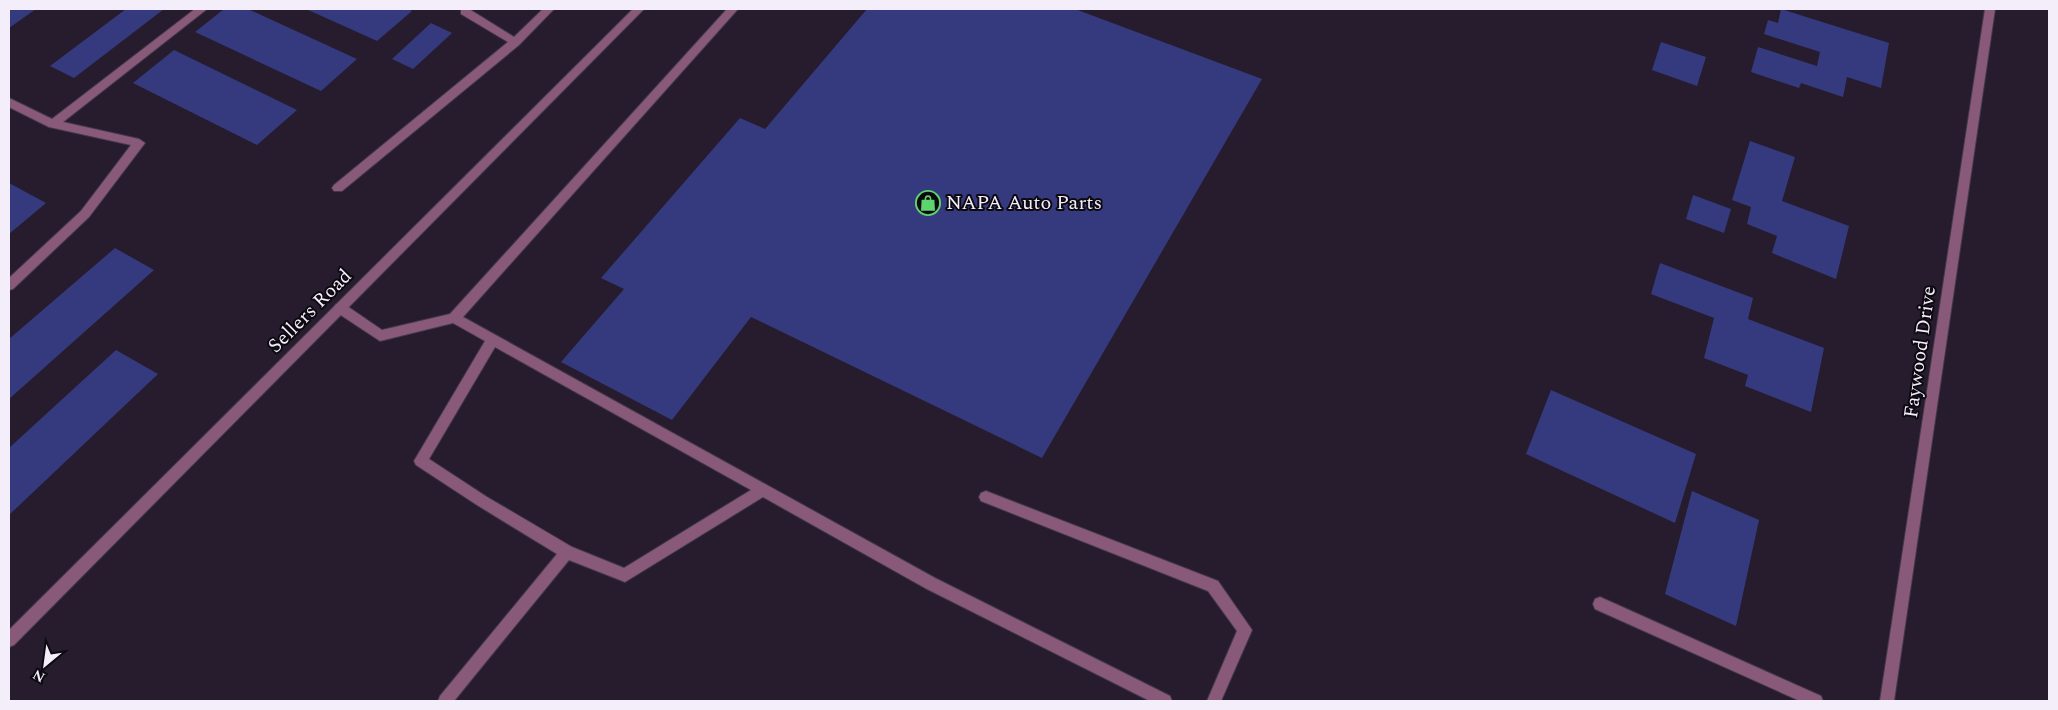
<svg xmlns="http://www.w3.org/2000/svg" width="2058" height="710" viewBox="0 0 2058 710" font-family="Spectral,serif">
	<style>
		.building { fill: #343a7d }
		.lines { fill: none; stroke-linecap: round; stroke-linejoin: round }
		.service-casing { stroke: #43394b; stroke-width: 2 }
		.minor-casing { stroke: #43394b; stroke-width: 2 }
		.tertiary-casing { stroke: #43394b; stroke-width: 2 }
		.service { fill: #895979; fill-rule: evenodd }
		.minor { fill: #895979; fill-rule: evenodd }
		.tertiary { fill: #895979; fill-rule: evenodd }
		.labels { text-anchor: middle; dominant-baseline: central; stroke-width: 4; stroke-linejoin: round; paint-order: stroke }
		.poi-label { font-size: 20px; fill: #f4eefa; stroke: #0d0911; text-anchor: start }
		.street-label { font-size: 20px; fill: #f4eefa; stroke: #0d0911 }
	</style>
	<rect width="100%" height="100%" fill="#261c2e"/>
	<g class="building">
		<path d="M9,9H36L9,28Z"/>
		<path d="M126,9H164L74,78L50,66Z"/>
		<path d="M224,9H248L357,59L321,91L195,32Z"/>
		<path d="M306,9H408L412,11L377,41Z"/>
		<path d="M867,9H1075L1262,79L1042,458L751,317L672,420L561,362L624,289L601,278L740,118L765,129Z"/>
		<path d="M1781,9L1889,43L1881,88L1847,77L1843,97L1801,83L1799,88L1751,72L1758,47L1817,66L1820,52L1764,34L1768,20L1778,23Z"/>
		<path d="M431,23L452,33L413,69L392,59Z"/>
		<path d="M1661,42L1706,57L1697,86L1652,70Z"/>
		<path d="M174,50L297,110L257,145L133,83Z"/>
		<path d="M1750,141L1795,157L1782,201L1849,226L1836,279L1772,253L1777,236L1747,224L1751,207L1732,200Z"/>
		<path d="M9,183L46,203L9,234Z"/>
		<path d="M1693,195L1731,209L1724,233L1686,219Z"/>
		<path d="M115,248L154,270L9,399V339Z"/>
		<path d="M1660,263L1753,298L1748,319L1824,348L1811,412L1745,386L1748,375L1704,358L1714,318L1651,294Z"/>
		<path d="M116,350L158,374L9,515V448Z"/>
		<path d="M1551,390L1696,454L1675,523L1526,454Z"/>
		<path d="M1692,491L1759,520L1736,626L1665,594Z"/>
	</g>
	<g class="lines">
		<defs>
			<g id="service">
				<path d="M195,9H207L63,122L139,139L145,143L89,217L13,289L9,290V278L81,211L131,145L49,127L9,107V98L52,119Z"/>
				<path d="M461,9H469L514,37L543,9H554L519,45L342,191H334L332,188L334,185L508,42L461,14Z"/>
				<path d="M727,9H738L463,317L935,578L1170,696L1172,701H1150L925,588L763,497L625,582L569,560L454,701H438L440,696L557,554L477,505L416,465L414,461L485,341L453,323L380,341L336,312L334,308L336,304L340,303L344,304L382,330L450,314ZM495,347L751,490L624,568L572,547L487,497L429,459Z"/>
				<path d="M986,491L1218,581L1252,630L1221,701H1207L1237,631L1208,591L981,501L979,497L981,493Z"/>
				<path d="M1600,597L1821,696L1823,701H1800L1595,609L1593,604L1595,599Z"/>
			</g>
			<path id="minor" d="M1985,9H1995L1894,701H1880Z"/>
			<path id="tertiary" d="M633,9H644L14,645L9,647V630Z"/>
		</defs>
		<use href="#service" class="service-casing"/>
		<use href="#minor" class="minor-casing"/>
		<use href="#tertiary" class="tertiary-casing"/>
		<use href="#service" class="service"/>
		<use href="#minor" class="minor"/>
		<use href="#tertiary" class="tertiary"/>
	</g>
	<defs>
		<symbol id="shop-ring" viewBox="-11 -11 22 22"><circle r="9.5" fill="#0d0911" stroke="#5ed56c" stroke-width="1.5"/><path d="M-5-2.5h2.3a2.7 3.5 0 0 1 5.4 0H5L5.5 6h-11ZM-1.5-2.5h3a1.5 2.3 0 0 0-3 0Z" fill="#5ed56c"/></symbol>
	</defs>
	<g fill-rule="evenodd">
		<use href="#shop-ring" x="914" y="189" width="28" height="28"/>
	</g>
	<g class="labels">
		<g class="poi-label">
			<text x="946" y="203">NAPA Auto Parts</text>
		</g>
		<g class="street-label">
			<text transform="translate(310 311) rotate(-45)">Sellers Road</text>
			<text transform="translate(1920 352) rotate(-82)">Faywood Drive</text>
		</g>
	</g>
	<rect width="2058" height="710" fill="none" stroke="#f4eefa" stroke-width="20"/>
	<g transform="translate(45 665) rotate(209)" stroke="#0d0911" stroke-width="4" paint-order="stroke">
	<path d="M0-4L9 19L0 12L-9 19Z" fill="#f4eefa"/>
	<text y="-8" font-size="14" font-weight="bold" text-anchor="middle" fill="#f4eefa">N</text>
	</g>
</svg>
